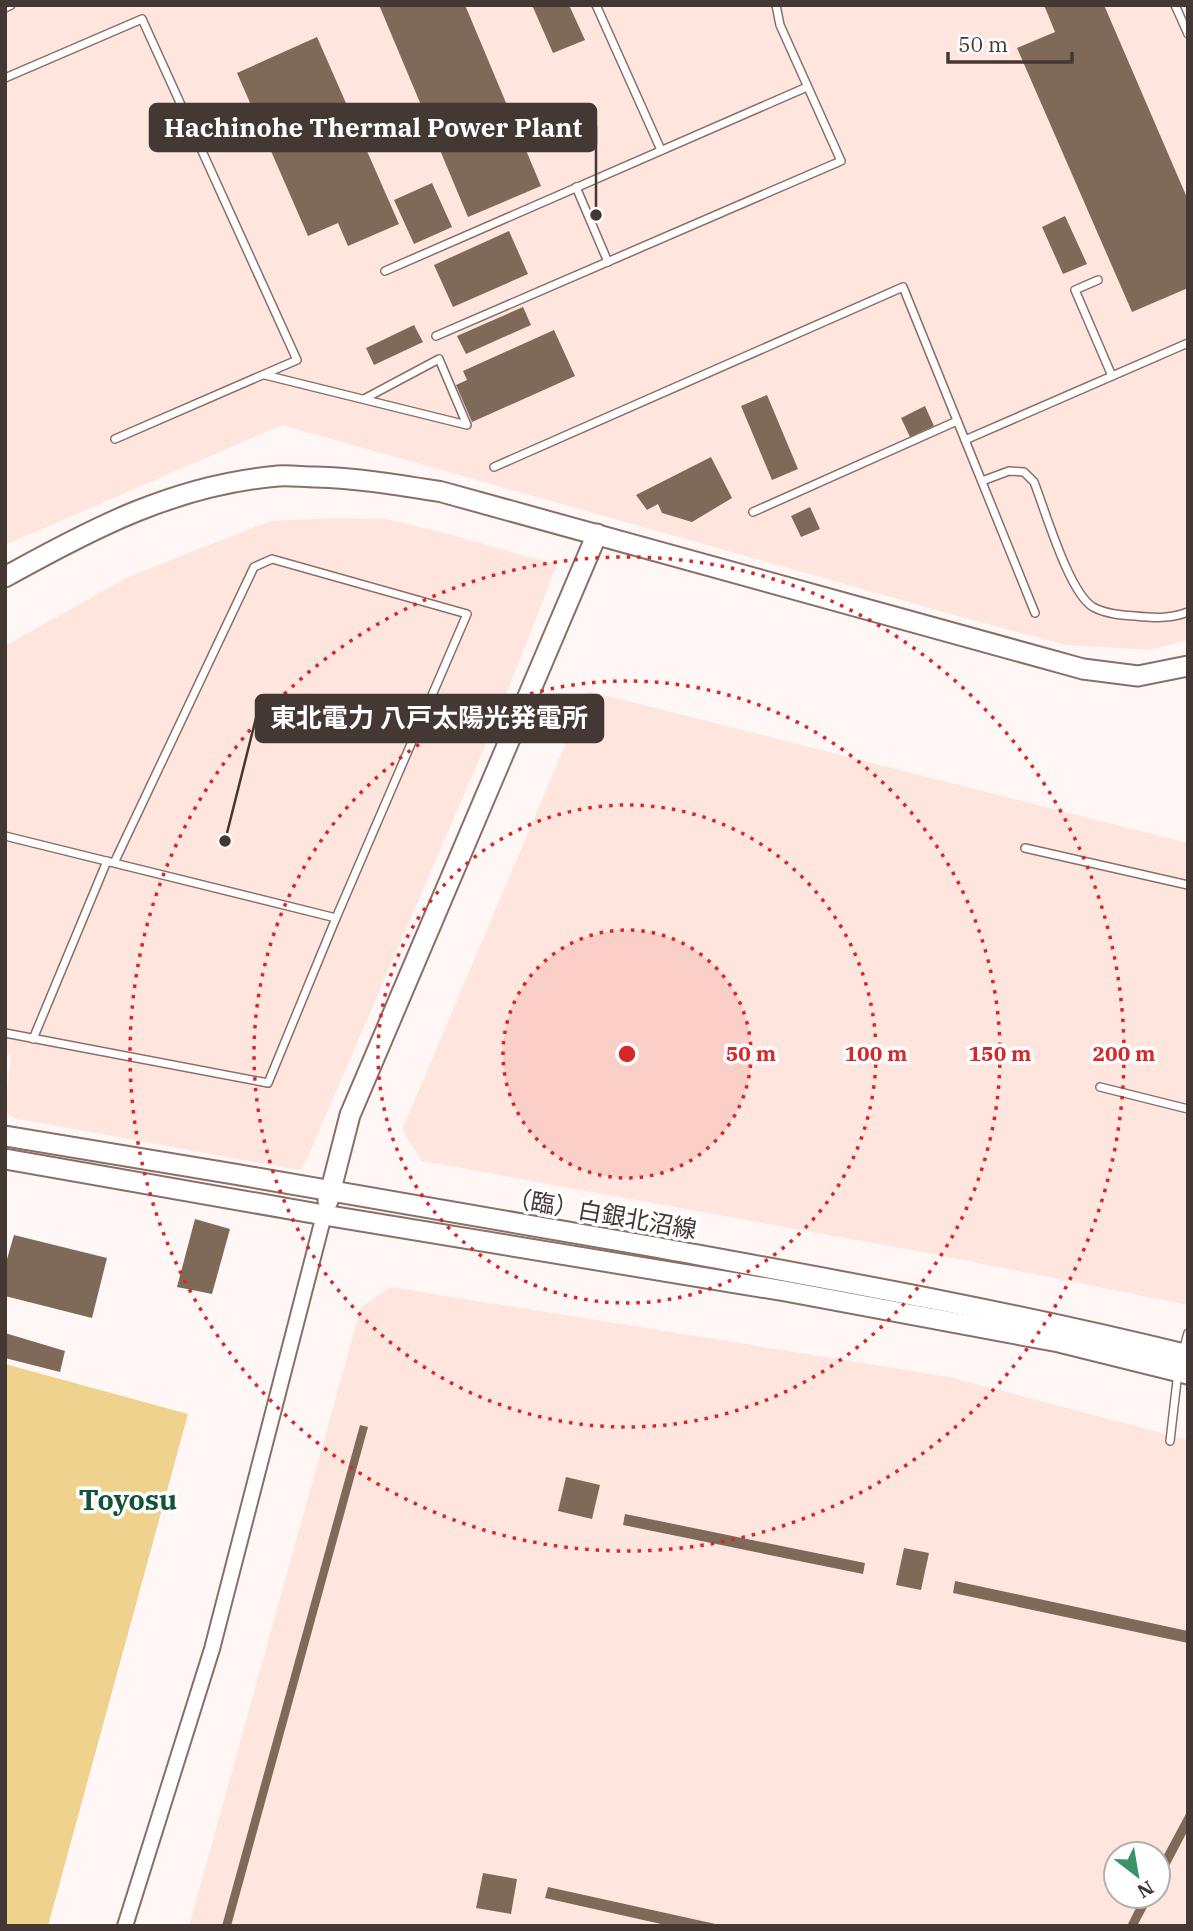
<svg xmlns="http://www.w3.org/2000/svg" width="1193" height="1931" viewBox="0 0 1193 1931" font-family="'IBM Plex Serif','Noto Sans JP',serif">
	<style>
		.built { fill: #fee6de; fill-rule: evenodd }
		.green { fill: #f0d28f }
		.building { fill: #7f6a59 }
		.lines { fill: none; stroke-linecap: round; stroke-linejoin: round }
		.lane-casing { stroke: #8a6f67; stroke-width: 10 }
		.street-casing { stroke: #8a6f67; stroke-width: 18 }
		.secondary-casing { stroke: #8a6f67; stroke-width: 23 }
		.lane { stroke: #fff; stroke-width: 7 }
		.street { stroke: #fff; stroke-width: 14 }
		.secondary { stroke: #fff; stroke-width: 19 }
		.ring { fill: none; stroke: #d62828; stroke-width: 3.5; stroke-dasharray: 3.5 7 }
		.labels { text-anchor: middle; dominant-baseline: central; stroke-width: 7; stroke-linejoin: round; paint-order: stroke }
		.street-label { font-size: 24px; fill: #443834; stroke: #fff }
		.quarter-label { font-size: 28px; font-weight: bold; fill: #125236; stroke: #fff }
		.centre { fill: #d62828; stroke: #fff; stroke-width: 3.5 }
		.ring-label { font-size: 21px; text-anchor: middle; font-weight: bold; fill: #d62828; stroke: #fff; stroke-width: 7; stroke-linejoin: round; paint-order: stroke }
		.leader { fill: none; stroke: #443834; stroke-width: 2.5 }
		.callout-dot { fill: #443834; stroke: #fff; stroke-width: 2.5 }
		.callout { fill: #443834; stroke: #443834; stroke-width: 2.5 }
		.callout-label { font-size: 26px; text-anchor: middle; font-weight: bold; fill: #fff }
	</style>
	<rect width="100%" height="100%" fill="#fef7f5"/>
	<g class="built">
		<path d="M5,5H1188V640L1150,650L1066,645L965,618L282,425L5,545Z"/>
		<path d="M339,518L387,519L456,536L557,565L495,723L307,1159L299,1170L13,1118L5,1110L11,1056L5,1054V646L128,577L270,521Z"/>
		<path d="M588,691L1188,843V1305L938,1255L422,1161L402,1130Z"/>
		<path d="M391,1287L950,1377L1188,1440V1926H189L361,1307ZM1116,1854H1158V1896H1116Z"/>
	</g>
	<path class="green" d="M5,1364L188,1414L48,1926H5Z"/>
	<g class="building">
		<path d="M379,5H465L541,186L468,217Z"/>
		<path d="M532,5H569L585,40L553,53Z"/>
		<path d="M1044,5H1104L1188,200V288L1132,312L1017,48L1055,32Z"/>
		<path d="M317,37L399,224L348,246L338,223L308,236L237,73Z"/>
		<path d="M432,183L452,227L414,244L394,200Z"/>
		<path d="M1065,216L1087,264L1063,274L1042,227Z"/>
		<path d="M509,231L528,274L453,307L434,265Z"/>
		<path d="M523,307L531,325L466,354L457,336Z"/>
		<path d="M414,325L423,342L374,365L366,348Z"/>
		<path d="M554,330L575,376L472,422L456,385L467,380L463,371Z"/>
		<path d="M767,395L798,469L772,480L741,406Z"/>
		<path d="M925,406L934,426L910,437L901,418Z"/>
		<path d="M711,457L732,498L692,522L662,513L658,504L647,510L636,495Z"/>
		<path d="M810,507L820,529L801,537L791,516Z"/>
		<path d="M195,1219L230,1229L212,1294L177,1287Z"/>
		<path d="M14,1235L107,1258L92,1318L5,1296V1266Z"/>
		<path d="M5,1333L65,1351L60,1372L5,1358Z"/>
		<path d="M360,1425L368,1427L231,1926H222Z"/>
		<path d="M566,1477L600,1485L592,1519L558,1511Z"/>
		<path d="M625,1514L865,1563L863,1574L623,1525Z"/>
		<path d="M904,1548L929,1553L921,1590L896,1585Z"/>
		<path d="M955,1581L1188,1631V1643L953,1593Z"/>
		<path d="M1188,1810V1830L1158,1887V1866Z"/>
		<path d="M483,1873L517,1879L511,1914L476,1908Z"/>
		<path d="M548,1887L720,1925V1926H670L545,1898Z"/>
		<path d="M1142,1896H1153L1137,1926H1127Z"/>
	</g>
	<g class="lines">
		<defs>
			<g id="lane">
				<path d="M596,5L661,150"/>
				<path d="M1175,5L1188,34"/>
				<path d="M5,8L11,5"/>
				<path d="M5,78L142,19L297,360L115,439"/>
				<path d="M576,187L608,262"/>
				<path d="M385,271L807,87"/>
				<path d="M1098,280L1075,290L1112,376"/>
				<path d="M436,336L841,161L780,25L776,5"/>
				<path d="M265,375L467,425L439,359L364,399"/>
				<path d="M494,467L903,287L965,440"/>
				<path d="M982,481L1009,471L1024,472L1034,482C1045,510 1069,593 1093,607C1106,614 1121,615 1135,616C1154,618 1170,619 1188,612"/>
				<path d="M753,512L957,421"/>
				<path d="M1035,613L965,440L1188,343"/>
				<path d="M5,836L336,918L467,614L272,559L254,567L114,863"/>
				<path d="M1025,848L1188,885"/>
				<path d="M5,1033L268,1083L336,918"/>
				<path d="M33,1039L107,861"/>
				<path d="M1100,1087L1188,1109"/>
				<path d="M1182,1354L1188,1333"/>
				<path d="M1170,1441L1178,1372"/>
			</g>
			<path id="street" d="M125,1926L212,1649L324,1215"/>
			<g id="secondary">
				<path d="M5,577C93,528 175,485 278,476C290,475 303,477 315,477C358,478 399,485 442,492L1083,669L1138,676L1188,666"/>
				<path d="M5,1136C220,1171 434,1208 649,1246C829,1279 1010,1311 1188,1355"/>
				<path d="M5,1159L324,1215L785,1291L1059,1342L1188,1374"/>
				<path d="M328,1201L350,1115L597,534"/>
			</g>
		</defs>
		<use href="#lane" class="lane-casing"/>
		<use href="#street" class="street-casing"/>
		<use href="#secondary" class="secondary-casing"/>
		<use href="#lane" class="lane"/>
		<use href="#street" class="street"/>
		<use href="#secondary" class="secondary"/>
	</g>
	<circle cx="627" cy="1054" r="124" fill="#d62828" fill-opacity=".12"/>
	<g class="ring">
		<circle cx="627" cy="1054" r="124"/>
		<circle cx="627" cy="1054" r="249"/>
		<circle cx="627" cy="1054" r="373"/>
		<circle cx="627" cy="1054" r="497"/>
	</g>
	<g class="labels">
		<g class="street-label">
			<text transform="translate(602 1213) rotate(10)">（臨）白銀北沼線</text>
		</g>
		<g class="quarter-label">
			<text x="128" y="1499">Toyosu</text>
		</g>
	</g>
	<circle cx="627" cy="1054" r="10" class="centre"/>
	<g class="ring-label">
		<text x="751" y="1061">50 m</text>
		<text x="876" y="1061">100 m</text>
		<text x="1000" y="1061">150 m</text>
		<text x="1124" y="1061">200 m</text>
	</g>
	<path class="leader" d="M596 215L596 127M225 841L256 718"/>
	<g class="callout-dot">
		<circle cx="596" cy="215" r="7"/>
		<circle cx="225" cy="841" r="7"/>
	</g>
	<g class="callout">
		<rect x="150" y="104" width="446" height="47" rx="7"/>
		<rect x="256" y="695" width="347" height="47" rx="7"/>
	</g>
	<g class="callout-label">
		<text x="373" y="137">Hachinohe Thermal Power Plant</text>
		<text x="429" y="727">東北電力 八戸太陽光発電所</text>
	</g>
	<rect width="1193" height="1931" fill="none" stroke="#443834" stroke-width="14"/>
	<g transform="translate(1137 1875) rotate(149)"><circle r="33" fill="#ffffff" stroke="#b4afae" stroke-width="2"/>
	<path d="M0-5L12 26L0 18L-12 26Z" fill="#3a9368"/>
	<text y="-10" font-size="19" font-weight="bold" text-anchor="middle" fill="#443834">N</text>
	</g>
	<path d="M948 52v10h124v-10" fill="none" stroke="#443834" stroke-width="3.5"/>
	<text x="958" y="52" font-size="21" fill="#443834" stroke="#ffffff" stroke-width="5" paint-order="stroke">50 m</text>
</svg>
